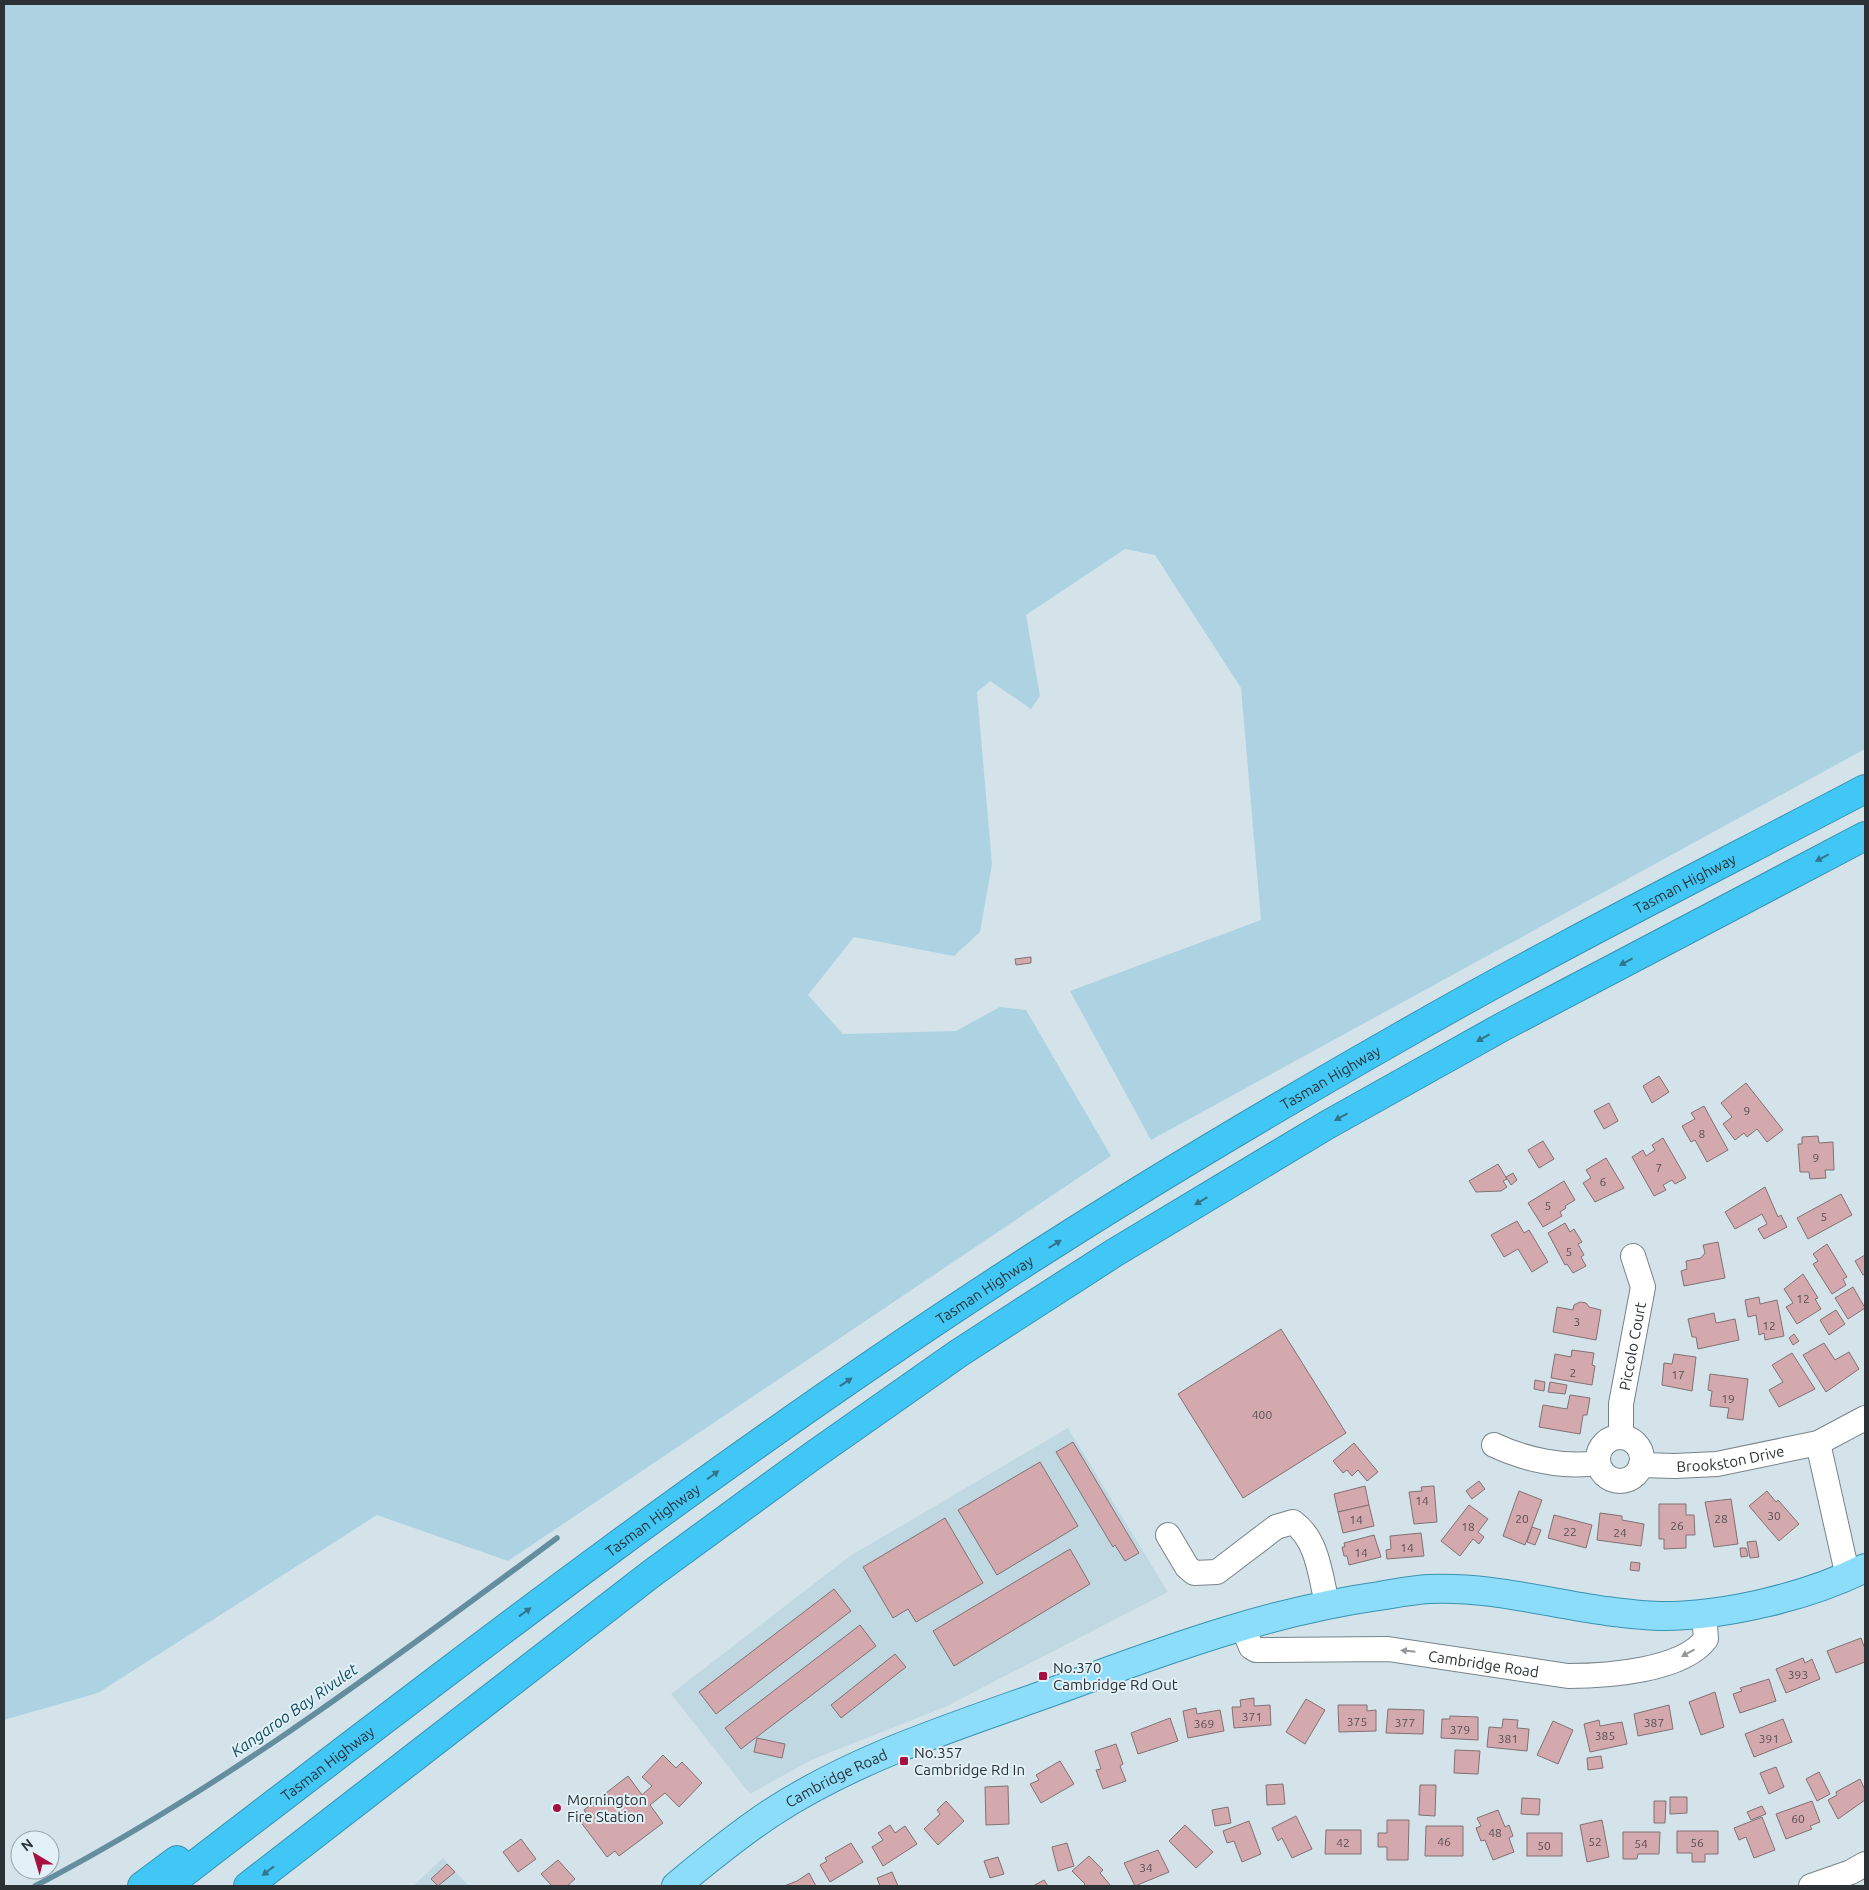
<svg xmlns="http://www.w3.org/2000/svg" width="1869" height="1890" viewBox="0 0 1869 1890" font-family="Ubuntu,sans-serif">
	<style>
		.built { fill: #c0d8e2 }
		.green { fill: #add3e3 }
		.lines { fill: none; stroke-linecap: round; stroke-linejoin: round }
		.stream { stroke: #648d9d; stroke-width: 5.5 }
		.building { fill: #d4a9ae; stroke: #807173 }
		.minor-casing { stroke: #76848a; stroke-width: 26 }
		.major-casing { stroke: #3992b1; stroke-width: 30 }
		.highway-casing { stroke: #3992b1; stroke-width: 30 }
		.minor { stroke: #fff; stroke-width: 24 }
		.major { stroke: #8cddf9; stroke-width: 28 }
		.highway { stroke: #40c7f5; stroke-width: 28 }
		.oneway { fill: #34748b }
		.oneway2 { fill: #95989a }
		.poi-dot { fill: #a71042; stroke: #e1f1f7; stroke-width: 2 }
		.labels { text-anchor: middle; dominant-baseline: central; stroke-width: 4; stroke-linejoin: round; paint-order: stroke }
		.number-label { font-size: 12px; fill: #554f52 }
		.street-label { font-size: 15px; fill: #2b3134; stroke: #e1f1f7 }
		.poi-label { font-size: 15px; fill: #2b3134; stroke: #e1f1f7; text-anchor: start }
		.water-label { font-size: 16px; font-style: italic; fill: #124b5e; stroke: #e1f1f7 }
	</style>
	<rect width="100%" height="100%" fill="#d4e3ea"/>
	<g class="built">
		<path d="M1068,1428L1168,1592L945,1707L811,1760L750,1794L671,1694L850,1556Z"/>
		<path d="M443,1858L469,1886H413Z"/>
	</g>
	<path class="green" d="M4,4H1865V749L1151,1140L1070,991L1261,920L1241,688L1155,555L1125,549L1026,615L1040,696L1031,709L990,681L977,692L992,864L980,932L954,956L854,937L808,995L843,1034L956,1031L1000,1007L1026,1010L1111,1156L508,1561L377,1515L98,1693L4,1720Z"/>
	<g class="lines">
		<path class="stream" d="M35,1886C221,1789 388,1663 557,1538"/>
	</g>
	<g class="building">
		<path d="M1031,957V963L1016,965L1015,959Z"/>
		<path d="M1659,1076L1669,1092L1652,1103L1643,1086Z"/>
		<path d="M1746,1083L1783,1130L1767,1142L1757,1129L1747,1137L1744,1133L1735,1140L1723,1124L1732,1117L1721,1103Z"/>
		<path d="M1609,1103L1618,1121L1604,1129L1594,1111Z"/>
		<path d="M1704,1106L1728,1150L1707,1162L1695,1140L1691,1142L1682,1126L1695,1119L1691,1113Z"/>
		<path d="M1818,1136L1819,1143L1833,1142L1834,1170H1825L1826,1178L1810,1179L1809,1172H1800L1798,1144H1802V1137Z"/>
		<path d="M1663,1138L1686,1178L1675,1184L1672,1180L1663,1185L1666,1190L1654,1196L1632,1157L1643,1150L1646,1156L1655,1150L1652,1145Z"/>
		<path d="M1543,1141L1554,1159L1539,1168L1528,1150Z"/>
		<path d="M1606,1158L1624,1188L1595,1202L1583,1183L1591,1178L1586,1170Z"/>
		<path d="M1498,1164L1507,1179L1503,1181L1507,1187L1501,1191L1476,1192L1469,1181Z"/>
		<path d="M1513,1173L1517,1180L1511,1185L1506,1177Z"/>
		<path d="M1564,1181L1575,1200L1565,1206L1566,1208L1560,1212L1562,1216L1543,1227L1528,1203Z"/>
		<path d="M1765,1187L1778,1217L1781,1215L1787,1227L1764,1239L1758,1229L1767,1224L1762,1214L1735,1229L1725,1212Z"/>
		<path d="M1841,1194L1852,1215L1808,1239L1797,1218Z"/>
		<path d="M1517,1221L1524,1233L1529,1230L1548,1262L1532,1272L1518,1249L1504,1257L1491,1235Z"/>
		<path d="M1565,1223L1570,1232L1574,1229L1582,1242L1578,1244L1584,1255L1581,1257L1586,1266L1573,1273L1567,1264L1565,1265L1548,1233Z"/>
		<path d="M1718,1242L1725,1278L1684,1286L1681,1271L1687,1269L1686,1261L1701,1258L1705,1253L1703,1245Z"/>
		<path d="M1827,1244L1847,1277L1843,1279L1846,1285L1832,1294L1813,1264L1818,1261L1813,1254Z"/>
		<path d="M1865,1255V1274L1863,1275L1855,1261Z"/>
		<path d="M1803,1274L1818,1298L1815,1299L1821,1309L1797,1324L1786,1307L1793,1303L1784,1289Z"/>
		<path d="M1853,1287L1865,1308L1848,1319L1835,1298Z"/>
		<path d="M1759,1297L1760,1304L1777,1300L1784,1336L1765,1340L1764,1333L1759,1335L1756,1315L1748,1317L1745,1300Z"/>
		<path d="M1580,1302L1586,1303L1589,1307L1601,1310L1596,1340L1553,1332L1557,1307L1573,1310L1574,1305Z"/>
		<path d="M1836,1310L1845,1324L1829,1335L1820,1320Z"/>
		<path d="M1714,1313L1716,1323L1735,1319L1739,1340L1698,1349L1696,1337H1692L1688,1319Z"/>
		<path d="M1281,1329L1346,1433L1243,1498L1178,1394Z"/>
		<path d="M1794,1334L1799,1341L1793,1345L1789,1338Z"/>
		<path d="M1824,1343L1835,1360L1849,1352L1859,1369L1826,1392L1803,1355Z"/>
		<path d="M1572,1350L1594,1353L1592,1365L1595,1366L1592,1385L1551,1378L1555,1354L1571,1357Z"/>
		<path d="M1792,1353L1815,1389L1779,1407L1769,1390L1783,1382L1772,1365Z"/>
		<path d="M1674,1354L1696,1357L1692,1391L1662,1385L1664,1363L1672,1364Z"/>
		<path d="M1710,1374L1748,1379L1743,1420L1727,1418L1729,1408L1710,1406L1712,1391L1708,1390Z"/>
		<path d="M1535,1380L1545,1382L1544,1391L1534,1389Z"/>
		<path d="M1550,1382L1567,1385L1565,1394L1548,1392Z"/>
		<path d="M1570,1395L1590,1398L1587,1415H1583L1580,1434L1539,1427L1543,1405L1567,1409Z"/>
		<path d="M1073,1442L1139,1553L1125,1561L1115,1545L1113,1547L1056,1452Z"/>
		<path d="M1354,1443L1378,1472L1367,1481L1358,1470L1352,1476L1347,1470L1343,1473L1333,1461Z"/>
		<path d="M1040,1462L1078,1526L997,1575L958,1510Z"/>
		<path d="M1479,1481L1485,1489L1472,1499L1466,1491Z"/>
		<path d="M1365,1486L1369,1505L1338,1512L1334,1494Z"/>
		<path d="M1434,1486L1437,1522L1414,1524L1409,1492L1422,1491L1421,1487Z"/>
		<path d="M1519,1491L1542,1500L1525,1545L1503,1536Z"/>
		<path d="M1767,1491L1776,1502L1778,1500L1799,1524L1779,1541L1749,1506Z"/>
		<path d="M1731,1499L1738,1544L1714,1547L1705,1502Z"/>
		<path d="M1659,1504H1686V1515H1694L1695,1535H1686V1548L1664,1549V1539H1659Z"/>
		<path d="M1369,1505L1374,1526L1343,1533L1338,1512Z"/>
		<path d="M1469,1505L1488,1519L1478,1532L1484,1537L1479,1544L1473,1539L1460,1556L1441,1541Z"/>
		<path d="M1600,1513L1622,1516V1520L1644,1524L1641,1546L1597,1540Z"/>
		<path d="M1554,1515L1592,1525L1586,1548L1548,1538Z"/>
		<path d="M945,1518L983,1583L916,1622L908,1609L893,1618L863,1567Z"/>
		<path d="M1532,1527L1541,1530L1535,1545L1527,1542Z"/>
		<path d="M1421,1533L1424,1556L1387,1559L1386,1550L1391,1549L1390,1536Z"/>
		<path d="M1374,1535L1381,1557L1349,1565L1347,1556H1344L1342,1547H1345L1344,1543Z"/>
		<path d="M1756,1541L1759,1557L1750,1558L1747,1542Z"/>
		<path d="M1740,1548H1746L1748,1556L1741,1557Z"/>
		<path d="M1070,1549L1090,1584L954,1666L933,1631Z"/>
		<path d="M1631,1562L1640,1563L1639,1571L1630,1570Z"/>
		<path d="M834,1589L851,1611L716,1714L699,1692Z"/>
		<path d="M860,1625L876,1646L741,1749L725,1728Z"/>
		<path d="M1861,1638L1865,1649V1662L1836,1673L1827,1651Z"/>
		<path d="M895,1654L906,1667L841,1718L831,1705Z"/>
		<path d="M1803,1658L1805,1663L1812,1659L1820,1679L1786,1693L1776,1669Z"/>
		<path d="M1769,1679L1776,1701L1740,1713L1733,1694L1742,1691L1740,1688Z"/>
		<path d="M1715,1692L1724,1727L1701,1735L1689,1702Z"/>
		<path d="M1254,1698V1706L1270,1705L1271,1725L1234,1728L1232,1707H1241L1240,1700Z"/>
		<path d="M1306,1699L1325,1710L1305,1744L1286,1732Z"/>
		<path d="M1338,1705H1367V1711L1376,1710V1731L1339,1732Z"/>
		<path d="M1669,1705L1673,1729L1638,1736L1634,1714Z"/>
		<path d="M1196,1708L1197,1714L1220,1710L1224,1731L1188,1738L1183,1711Z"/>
		<path d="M1388,1709L1424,1710L1423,1734L1386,1733Z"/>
		<path d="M1450,1716L1478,1717V1740L1441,1738L1442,1719H1450Z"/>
		<path d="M1170,1718L1178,1741L1138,1754L1131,1733Z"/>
		<path d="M1503,1719L1518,1720L1517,1728L1529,1729L1527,1751L1487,1747L1489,1727L1502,1728Z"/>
		<path d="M1783,1719L1792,1742L1754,1757L1745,1734Z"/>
		<path d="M1599,1720L1600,1726L1622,1722L1627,1744L1590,1752L1584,1724Z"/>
		<path d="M1553,1721L1573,1730L1558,1764L1537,1755Z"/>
		<path d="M757,1738L785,1744L782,1758L754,1752Z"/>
		<path d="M1116,1744L1123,1764L1120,1766L1126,1781L1103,1789L1096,1770L1101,1769L1095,1751Z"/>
		<path d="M1455,1750L1480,1751L1478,1774L1454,1773Z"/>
		<path d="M663,1755L676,1768L682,1762L702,1783L679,1807L665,1793L650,1805L663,1823L619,1856L615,1851L607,1857L580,1821L587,1815L584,1810L628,1776L642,1795L652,1786L642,1777Z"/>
		<path d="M1601,1756L1603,1768L1588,1770L1587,1758Z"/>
		<path d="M1060,1761L1074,1784L1041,1803L1030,1784L1039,1780L1036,1775Z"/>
		<path d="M1776,1767L1784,1787L1769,1794L1760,1773Z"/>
		<path d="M1819,1772L1830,1794L1817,1801L1806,1779Z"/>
		<path d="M1860,1779L1865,1790V1800L1838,1819L1828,1800L1837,1795L1836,1792Z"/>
		<path d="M1283,1784L1285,1804L1267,1805L1266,1785Z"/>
		<path d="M1420,1785H1436L1435,1816L1419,1815Z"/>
		<path d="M1008,1786L1009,1824L986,1825L985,1787Z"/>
		<path d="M1670,1797H1687V1813L1670,1814Z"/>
		<path d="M1522,1798L1540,1799L1539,1815L1521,1814Z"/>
		<path d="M946,1801L964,1821L938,1845L924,1829L940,1814L937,1810Z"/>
		<path d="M1654,1801H1666L1665,1823H1654Z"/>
		<path d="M1812,1801L1820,1822L1810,1826L1812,1829L1786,1839L1776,1814Z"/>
		<path d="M1762,1806L1766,1814L1751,1820L1747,1812Z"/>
		<path d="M1228,1807L1231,1823L1215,1826L1212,1810Z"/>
		<path d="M1498,1810L1505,1827L1509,1825L1513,1836L1509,1838L1514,1852L1493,1860L1485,1840L1481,1841L1476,1828L1481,1826L1477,1818Z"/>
		<path d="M1296,1816L1312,1849L1292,1858L1282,1838L1278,1841L1272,1828Z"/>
		<path d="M1762,1817L1775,1850L1754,1858L1746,1837L1739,1840L1734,1828Z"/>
		<path d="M1387,1820H1409L1408,1860H1387V1847H1378V1833H1387Z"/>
		<path d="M1602,1820L1609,1857L1587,1862L1580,1825Z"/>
		<path d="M1249,1821L1261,1854L1242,1862L1234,1841L1227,1843L1223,1831Z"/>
		<path d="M890,1825L895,1833L905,1826L917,1844L883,1866L872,1847L883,1840L878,1833Z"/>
		<path d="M1185,1825L1213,1852L1196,1868L1169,1841Z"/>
		<path d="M1426,1826H1463V1856H1425Z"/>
		<path d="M1326,1830H1361V1854H1325Z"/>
		<path d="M1677,1831H1718V1854H1705V1862H1692V1853H1677Z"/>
		<path d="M1623,1832H1660L1659,1854H1638L1637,1859H1623Z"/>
		<rect x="1527" y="1833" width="35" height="23"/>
		<path d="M521,1839L536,1859L518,1872L503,1852Z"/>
		<path d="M851,1843L863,1862L830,1882L820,1865L827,1861L825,1858Z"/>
		<path d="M1067,1843L1074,1866L1058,1871L1052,1847Z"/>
		<path d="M1158,1850L1169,1872L1135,1886L1124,1863Z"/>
		<path d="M1089,1856L1103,1870L1100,1873L1111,1886H1083L1085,1884L1072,1871Z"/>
		<path d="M998,1857L1004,1874L990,1878L984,1861Z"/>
		<path d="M558,1860L575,1879L567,1886H552L541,1874Z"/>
		<path d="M447,1864L455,1872L438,1886L431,1879Z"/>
		<path d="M892,1872L898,1886H880L877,1878Z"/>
		<path d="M809,1873L816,1886H784L797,1881Z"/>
		<path d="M1044,1880L1048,1886H1033Z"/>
	</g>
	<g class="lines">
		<defs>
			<g id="minor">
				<path id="s1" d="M1621,1437V1404L1643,1287L1633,1256"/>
				<circle cx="1620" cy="1459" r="22"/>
				<path d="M1818,1443L1848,1577"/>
				<path d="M1494,1445C1526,1460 1564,1468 1598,1463"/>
				<path id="s2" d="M1641,1465L1675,1466L1717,1464L1818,1443L1865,1418"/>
				<path d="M1168,1535L1187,1567L1194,1573L1217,1572L1276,1527L1293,1522C1318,1540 1320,1575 1327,1603"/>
				<path id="s3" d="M1243,1627L1251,1647L1256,1650L1388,1649L1568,1676C1606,1676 1682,1671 1706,1639L1704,1614"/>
				<path d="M1811,1886L1851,1872L1865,1864"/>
			</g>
			<g id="major">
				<path id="s4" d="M676,1886C706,1861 738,1835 771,1813C867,1750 981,1719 1087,1679C1182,1644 1279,1610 1379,1596C1396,1593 1413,1590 1429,1589C1489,1586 1547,1603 1606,1611C1624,1613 1644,1616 1663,1616C1726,1616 1809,1596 1865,1568"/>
			</g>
			<g id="highway">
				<path d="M142,1886L177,1860"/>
				<path id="s5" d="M167,1886C452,1667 737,1447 1040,1253C1157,1178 1277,1107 1398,1038C1551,950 1709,871 1865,789"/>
				<path d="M248,1886L651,1574L811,1457L959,1353L1114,1253L1327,1125L1504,1026L1865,836"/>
			</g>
		</defs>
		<use href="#minor" class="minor-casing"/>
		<use href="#major" class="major-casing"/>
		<use href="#highway" class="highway-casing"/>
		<use href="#minor" class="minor"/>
		<use href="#major" class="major"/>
		<use href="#highway" class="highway"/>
	</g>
	<defs><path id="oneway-solid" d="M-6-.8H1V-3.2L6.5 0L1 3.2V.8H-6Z" transform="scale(1.25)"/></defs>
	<g class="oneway">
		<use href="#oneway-solid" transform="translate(1822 858) rotate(152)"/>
		<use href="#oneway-solid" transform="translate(1626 962) rotate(152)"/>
		<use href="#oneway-solid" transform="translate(1483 1038) rotate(151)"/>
		<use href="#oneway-solid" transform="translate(1341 1117) rotate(151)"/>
		<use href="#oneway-solid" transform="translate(1201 1201) rotate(149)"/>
		<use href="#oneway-solid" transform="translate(1055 1244) rotate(-32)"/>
		<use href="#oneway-solid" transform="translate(846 1382) rotate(-34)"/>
		<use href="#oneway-solid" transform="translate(713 1475) rotate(-36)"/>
		<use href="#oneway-solid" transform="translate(525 1612) rotate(-36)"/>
		<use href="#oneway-solid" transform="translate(268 1871) rotate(142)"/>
	</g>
	<g class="oneway2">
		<use href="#oneway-solid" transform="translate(1408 1651) rotate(-174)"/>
		<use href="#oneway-solid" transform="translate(1688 1653) rotate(151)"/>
	</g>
	<g class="poi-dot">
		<rect x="1038" y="1671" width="10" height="10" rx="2.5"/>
		<rect x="899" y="1756" width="10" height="10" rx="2.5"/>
		<circle cx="557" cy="1808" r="5"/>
	</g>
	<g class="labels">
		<g class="number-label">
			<text x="1747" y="1110">9</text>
			<text x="1702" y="1133">8</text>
			<text x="1816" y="1157">9</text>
			<text x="1659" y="1167">7</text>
			<text x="1603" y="1181">6</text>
			<text x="1548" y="1205">5</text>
			<text x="1824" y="1216">5</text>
			<text x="1569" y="1251">5</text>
			<text x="1803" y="1298">12</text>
			<text x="1577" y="1321">3</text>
			<text x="1769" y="1325">12</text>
			<text x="1573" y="1372">2</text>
			<text x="1678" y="1374">17</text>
			<text x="1728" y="1398">19</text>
			<text x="1262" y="1414">400</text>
			<text x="1422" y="1500">14</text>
			<text x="1774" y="1515">30</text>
			<text x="1522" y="1518">20</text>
			<text x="1721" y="1518">28</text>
			<text x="1356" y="1519">14</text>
			<text x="1677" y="1525">26</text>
			<text x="1468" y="1526">18</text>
			<text x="1570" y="1531">22</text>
			<text x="1620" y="1532">24</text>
			<text x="1407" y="1547">14</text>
			<text x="1361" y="1552">14</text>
			<text x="1798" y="1674">393</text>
			<text x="1252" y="1716">371</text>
			<text x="1357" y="1721">375</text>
			<text x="1405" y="1722">377</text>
			<text x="1654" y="1722">387</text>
			<text x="1204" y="1723">369</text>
			<text x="1460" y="1729">379</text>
			<text x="1605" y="1735">385</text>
			<text x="1508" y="1738">381</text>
			<text x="1769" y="1738">391</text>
			<text x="1798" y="1818">60</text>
			<text x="1495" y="1832">48</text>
			<text x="1444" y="1841">46</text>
			<text x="1595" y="1841">52</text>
			<text x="1343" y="1842">42</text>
			<text x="1697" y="1842">56</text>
			<text x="1641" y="1843">54</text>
			<text x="1544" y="1845">50</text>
			<text x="1146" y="1867">34</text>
		</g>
		<g class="street-label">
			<text stroke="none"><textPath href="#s5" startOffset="1822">Tasman Highway</textPath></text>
			<text stroke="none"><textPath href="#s5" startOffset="1418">Tasman Highway</textPath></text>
			<text stroke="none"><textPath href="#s5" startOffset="1012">Tasman Highway</textPath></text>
			<text stroke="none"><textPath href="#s1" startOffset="92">Piccolo Court</textPath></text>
			<text stroke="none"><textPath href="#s2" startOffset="90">Brookston Drive</textPath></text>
			<text stroke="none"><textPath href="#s5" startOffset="608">Tasman Highway</textPath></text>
			<text stroke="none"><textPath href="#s3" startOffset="256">Cambridge Road</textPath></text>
			<text stroke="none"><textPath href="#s5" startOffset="202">Tasman Highway</textPath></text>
			<text stroke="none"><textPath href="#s4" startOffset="194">Cambridge Road</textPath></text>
		</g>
		<g class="poi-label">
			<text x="1053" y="1667">No.370<tspan x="1053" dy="17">Cambridge Rd Out</tspan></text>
			<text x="914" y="1752">No.357<tspan x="914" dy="17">Cambridge Rd In</tspan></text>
			<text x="567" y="1799">Mornington<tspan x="567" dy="17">Fire Station</tspan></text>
		</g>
		<g class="water-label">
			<text transform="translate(294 1710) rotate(-35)">Kangaroo Bay Rivulet</text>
		</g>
	</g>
	<rect width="1869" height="1890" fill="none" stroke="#2b3134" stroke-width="10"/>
	<g transform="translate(35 1855) rotate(322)"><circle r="24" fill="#e1f1f7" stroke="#98a4a9"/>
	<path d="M0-4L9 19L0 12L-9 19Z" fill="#a71042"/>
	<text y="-8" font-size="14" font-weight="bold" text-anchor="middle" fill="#2b3134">N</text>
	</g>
</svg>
